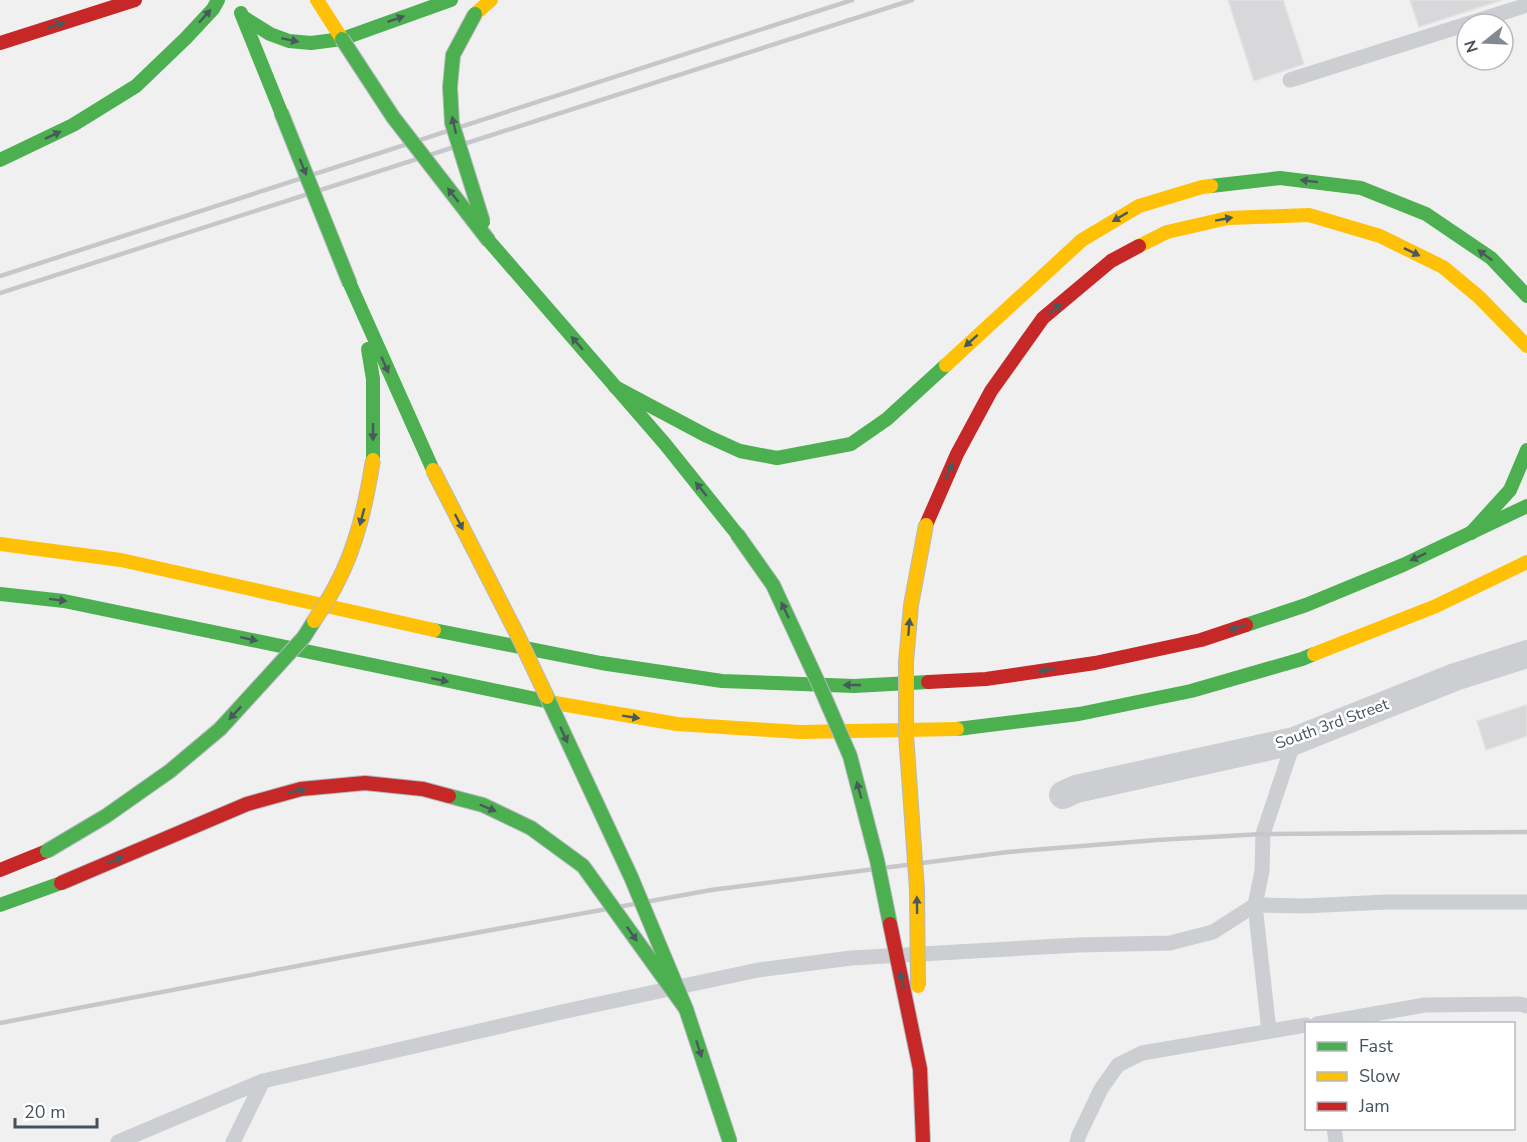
<svg xmlns="http://www.w3.org/2000/svg" width="1527" height="1142" viewBox="0 0 1527 1142" font-family="'Nunito Sans',sans-serif">
	<style>
		.building { fill: #d8d8da; stroke: #e2e2e3; stroke-width: 1.5 }
		.lines { fill: none; stroke-linecap: round; stroke-linejoin: round }
		.lane { stroke: #ccced1; stroke-width: 15 }
		.street { stroke: #ccced1; stroke-width: 28 }
		.fast { stroke: #4caf50; stroke-width: 14 }
		.slow { stroke: #ffc107; stroke-width: 14 }
		.jam { stroke: #c62828; stroke-width: 14 }
		.rail { stroke: #c6c7ca; stroke-width: 4.5 }
		.fast-bridge-casing { stroke: #b5b9bf; stroke-width: 16; stroke-linecap: butt }
		.slow-bridge-casing { stroke: #b5b9bf; stroke-width: 16; stroke-linecap: butt }
		.jam-bridge-casing { stroke: #b5b9bf; stroke-width: 16; stroke-linecap: butt }
		.fast-bridge { stroke: #4caf50; stroke-width: 14 }
		.slow-bridge { stroke: #ffc107; stroke-width: 14 }
		.jam-bridge { stroke: #c62828; stroke-width: 14 }
		.oneway { fill: #485a5c }
		.labels { text-anchor: middle; dominant-baseline: central; stroke-width: 5; stroke-linejoin: round; paint-order: stroke }
		.street-label { font-size: 16px; fill: #47515d; stroke: #fff }
	</style>
	<rect width="100%" height="100%" fill="#f1f0f0"/>
	<g class="building">
		<path d="M1228,0H1283L1304,64L1254,81Z"/>
		<path d="M1410,0H1502L1419,27Z"/>
		<path d="M1527,705V736L1486,750L1477,721Z"/>
	</g>
	<g class="lines">
		<g class="lane">
			<path d="M1290,80L1527,5"/>
			<path d="M1317,1024L1425,1005L1520,1004L1527,1006"/>
			<path d="M1269,1031L1255,905L1262,871L1263,834L1294,741"/>
			<path d="M1334,1128L1336,1142"/>
			<path d="M118,1142L263,1081L566,1011L758,970L851,958L1078,945L1170,943L1213,932L1255,905L1304,906L1387,902H1527"/>
			<path d="M233,1142L263,1081"/>
			<path d="M1077,1142L1079,1135L1101,1089L1118,1065L1142,1053L1306,1025"/>
		</g>
		<path class="street" d="M1063,795L1076,789L1294,741L1455,677L1527,654"/>
		<g class="fast">
			<path d="M241,13L281,112"/>
			<path d="M243,17L270,34L289,41L311,43L342,39L451,0"/>
			<path d="M0,160L73,125L136,86L186,38L213,9L218,0"/>
			<path d="M1211,186L1280,178L1361,188L1426,214L1491,258L1527,296"/>
			<path d="M489,241L665,444L737,534"/>
			<path d="M350,284L433,470"/>
			<path d="M368,349L373,379V460"/>
			<path d="M615,387L707,436L740,451L777,458L851,444L887,419L946,365"/>
			<path d="M1471,533L1510,490L1527,450"/>
			<path d="M0,594L64,601L555,703"/>
			<path d="M1246,625L1306,605L1403,565L1527,506"/>
			<path d="M434,630L601,663L722,681L854,686L928,682"/>
			<path d="M957,729L1079,714L1191,691L1302,659L1314,654"/>
			<path d="M0,905L61,883"/>
		</g>
		<g class="slow">
			<path d="M317,0L342,39"/>
			<path d="M475,14L491,0"/>
			<path d="M1139,246L1167,232L1228,218L1309,215L1380,236L1443,267L1479,297L1527,346"/>
			<path d="M946,365L1082,240L1139,206L1202,187L1211,186"/>
			<path d="M0,544L121,560L434,630"/>
			<path d="M1314,654L1436,606L1527,562"/>
			<path d="M555,703L677,724L800,732L957,729"/>
		</g>
		<g class="jam">
			<path d="M0,43L135,0"/>
			<path d="M926,525L957,454L991,391L1043,318L1111,261L1139,246"/>
			<path d="M928,682L986,679L1095,663L1201,640L1246,625"/>
			<path d="M0,870L47,851"/>
		</g>
		<g class="rail">
			<path d="M0,276L852,0"/>
			<path d="M0,293L912,0"/>
			<path d="M0,1023L360,954L711,890L1008,852L1157,840L1263,834L1527,832"/>
		</g>
		<defs>
			<g id="fast-bridge">
				<path d="M475,14L453,55L450,87L452,123L483,222"/>
				<path d="M342,39L393,117L489,241"/>
				<path d="M281,112L350,284"/>
				<path d="M737,534L773,585L822,691L850,756L877,860L890,924"/>
				<path d="M547,697L631,877L686,1009L730,1142"/>
				<path d="M449,796L483,805L531,828L583,866L686,1009"/>
				<path d="M47,851L106,816L170,771L220,729L304,637L314,621"/>
			</g>
			<g id="slow-bridge">
				<path d="M433,470L518,636L547,697"/>
				<path d="M314,621C322,609 330,597 336,585C357,546 366,503 373,460"/>
				<path d="M918,986L917,890L906,734V662L911,605L926,525"/>
			</g>
			<g id="jam-bridge">
				<path d="M61,883L247,804L301,789L365,783L423,789L449,796"/>
				<path d="M890,924L920,1069L923,1142"/>
			</g>
		</defs>
		<use href="#fast-bridge" class="fast-bridge-casing"/>
		<use href="#slow-bridge" class="slow-bridge-casing"/>
		<use href="#jam-bridge" class="jam-bridge-casing"/>
		<use href="#fast-bridge" class="fast-bridge"/>
		<use href="#slow-bridge" class="slow-bridge"/>
		<use href="#jam-bridge" class="jam-bridge"/>
	</g>
	<defs><path id="oneway-solid" d="M-6-.8H1V-3.2L6.5 0L1 3.2V.8H-6Z" transform="scale(1.5)"/></defs>
	<g class="oneway">
		<use href="#oneway-solid" transform="translate(205 16) rotate(-48)"/>
		<use href="#oneway-solid" transform="translate(396 19) rotate(-19)"/>
		<use href="#oneway-solid" transform="translate(56 25) rotate(-18)"/>
		<use href="#oneway-solid" transform="translate(290 40) rotate(12)"/>
		<use href="#oneway-solid" transform="translate(454 125) rotate(-103)"/>
		<use href="#oneway-solid" transform="translate(53 135) rotate(-25)"/>
		<use href="#oneway-solid" transform="translate(303 167) rotate(68)"/>
		<use href="#oneway-solid" transform="translate(1309 181) rotate(-173)"/>
		<use href="#oneway-solid" transform="translate(453 195) rotate(-128)"/>
		<use href="#oneway-solid" transform="translate(1120 217) rotate(149)"/>
		<use href="#oneway-solid" transform="translate(1224 219) rotate(-10)"/>
		<use href="#oneway-solid" transform="translate(1412 252) rotate(26)"/>
		<use href="#oneway-solid" transform="translate(1485 255) rotate(-143)"/>
		<use href="#oneway-solid" transform="translate(1055 309) rotate(-40)"/>
		<use href="#oneway-solid" transform="translate(971 341) rotate(138)"/>
		<use href="#oneway-solid" transform="translate(577 343) rotate(-131)"/>
		<use href="#oneway-solid" transform="translate(385 365) rotate(66)"/>
		<use href="#oneway-solid" transform="translate(373 432) rotate(90)"/>
		<use href="#oneway-solid" transform="translate(949 471) rotate(-66)"/>
		<use href="#oneway-solid" transform="translate(701 489) rotate(-129)"/>
		<use href="#oneway-solid" transform="translate(362 517) rotate(105)"/>
		<use href="#oneway-solid" transform="translate(459 522) rotate(63)"/>
		<use href="#oneway-solid" transform="translate(1418 557) rotate(155)"/>
		<use href="#oneway-solid" transform="translate(58 600) rotate(7)"/>
		<use href="#oneway-solid" transform="translate(785 610) rotate(-115)"/>
		<use href="#oneway-solid" transform="translate(909 627) rotate(-85)"/>
		<use href="#oneway-solid" transform="translate(1237 628) rotate(161)"/>
		<use href="#oneway-solid" transform="translate(249 639) rotate(12)"/>
		<use href="#oneway-solid" transform="translate(1047 670) rotate(171)"/>
		<use href="#oneway-solid" transform="translate(440 680) rotate(12)"/>
		<use href="#oneway-solid" transform="translate(852 685) rotate(180)"/>
		<use href="#oneway-solid" transform="translate(235 713) rotate(133)"/>
		<use href="#oneway-solid" transform="translate(631 717) rotate(9)"/>
		<use href="#oneway-solid" transform="translate(564 735) rotate(65)"/>
		<use href="#oneway-solid" transform="translate(859 790) rotate(-105)"/>
		<use href="#oneway-solid" transform="translate(297 791) rotate(-13)"/>
		<use href="#oneway-solid" transform="translate(488 808) rotate(23)"/>
		<use href="#oneway-solid" transform="translate(115 860) rotate(-23)"/>
		<use href="#oneway-solid" transform="translate(917 905) rotate(-91)"/>
		<use href="#oneway-solid" transform="translate(632 934) rotate(55)"/>
		<use href="#oneway-solid" transform="translate(902 980) rotate(-102)"/>
		<use href="#oneway-solid" transform="translate(699 1049) rotate(72)"/>
	</g>
	<g class="labels">
		<g class="street-label">
			<text transform="translate(1332 724) rotate(-20)">South 3rd Street</text>
		</g>
	</g>
	<rect x="1305" y="1022" width="210" height="108" fill="#ffffff" stroke="#b5b9be" stroke-width="1.5"/>
	<rect x="1317" y="1042" width="30" height="9" fill="#4caf50" stroke="#b5b9be" stroke-width="1.5"/>
	<text x="1359" y="1052" font-size="18" fill="#47515d">Fast</text>
	<rect x="1317" y="1072" width="30" height="9" fill="#ffc107" stroke="#b5b9be" stroke-width="1.5"/>
	<text x="1359" y="1082" font-size="18" fill="#47515d">Slow</text>
	<rect x="1317" y="1102" width="30" height="9" fill="#c62828" stroke="#b5b9be" stroke-width="1.5"/>
	<text x="1359" y="1112" font-size="18" fill="#47515d">Jam</text>
	<g transform="translate(1485 42) rotate(252)"><circle r="28" fill="#ffffff" stroke="#b5b9be" stroke-width="1.5"/>
	<path d="M0-4.5L10 22L0 15L-10 22Z" fill="#828990"/>
	<text y="-9" font-size="16" font-weight="bold" text-anchor="middle" fill="#47515d">N</text>
	</g>
	<path d="M15 1118v9h82v-9" fill="none" stroke="#47515d" stroke-width="3"/>
	<text x="24" y="1118" font-size="18" fill="#47515d" stroke="#ffffff" stroke-width="4.5" paint-order="stroke">20 m</text>
</svg>
